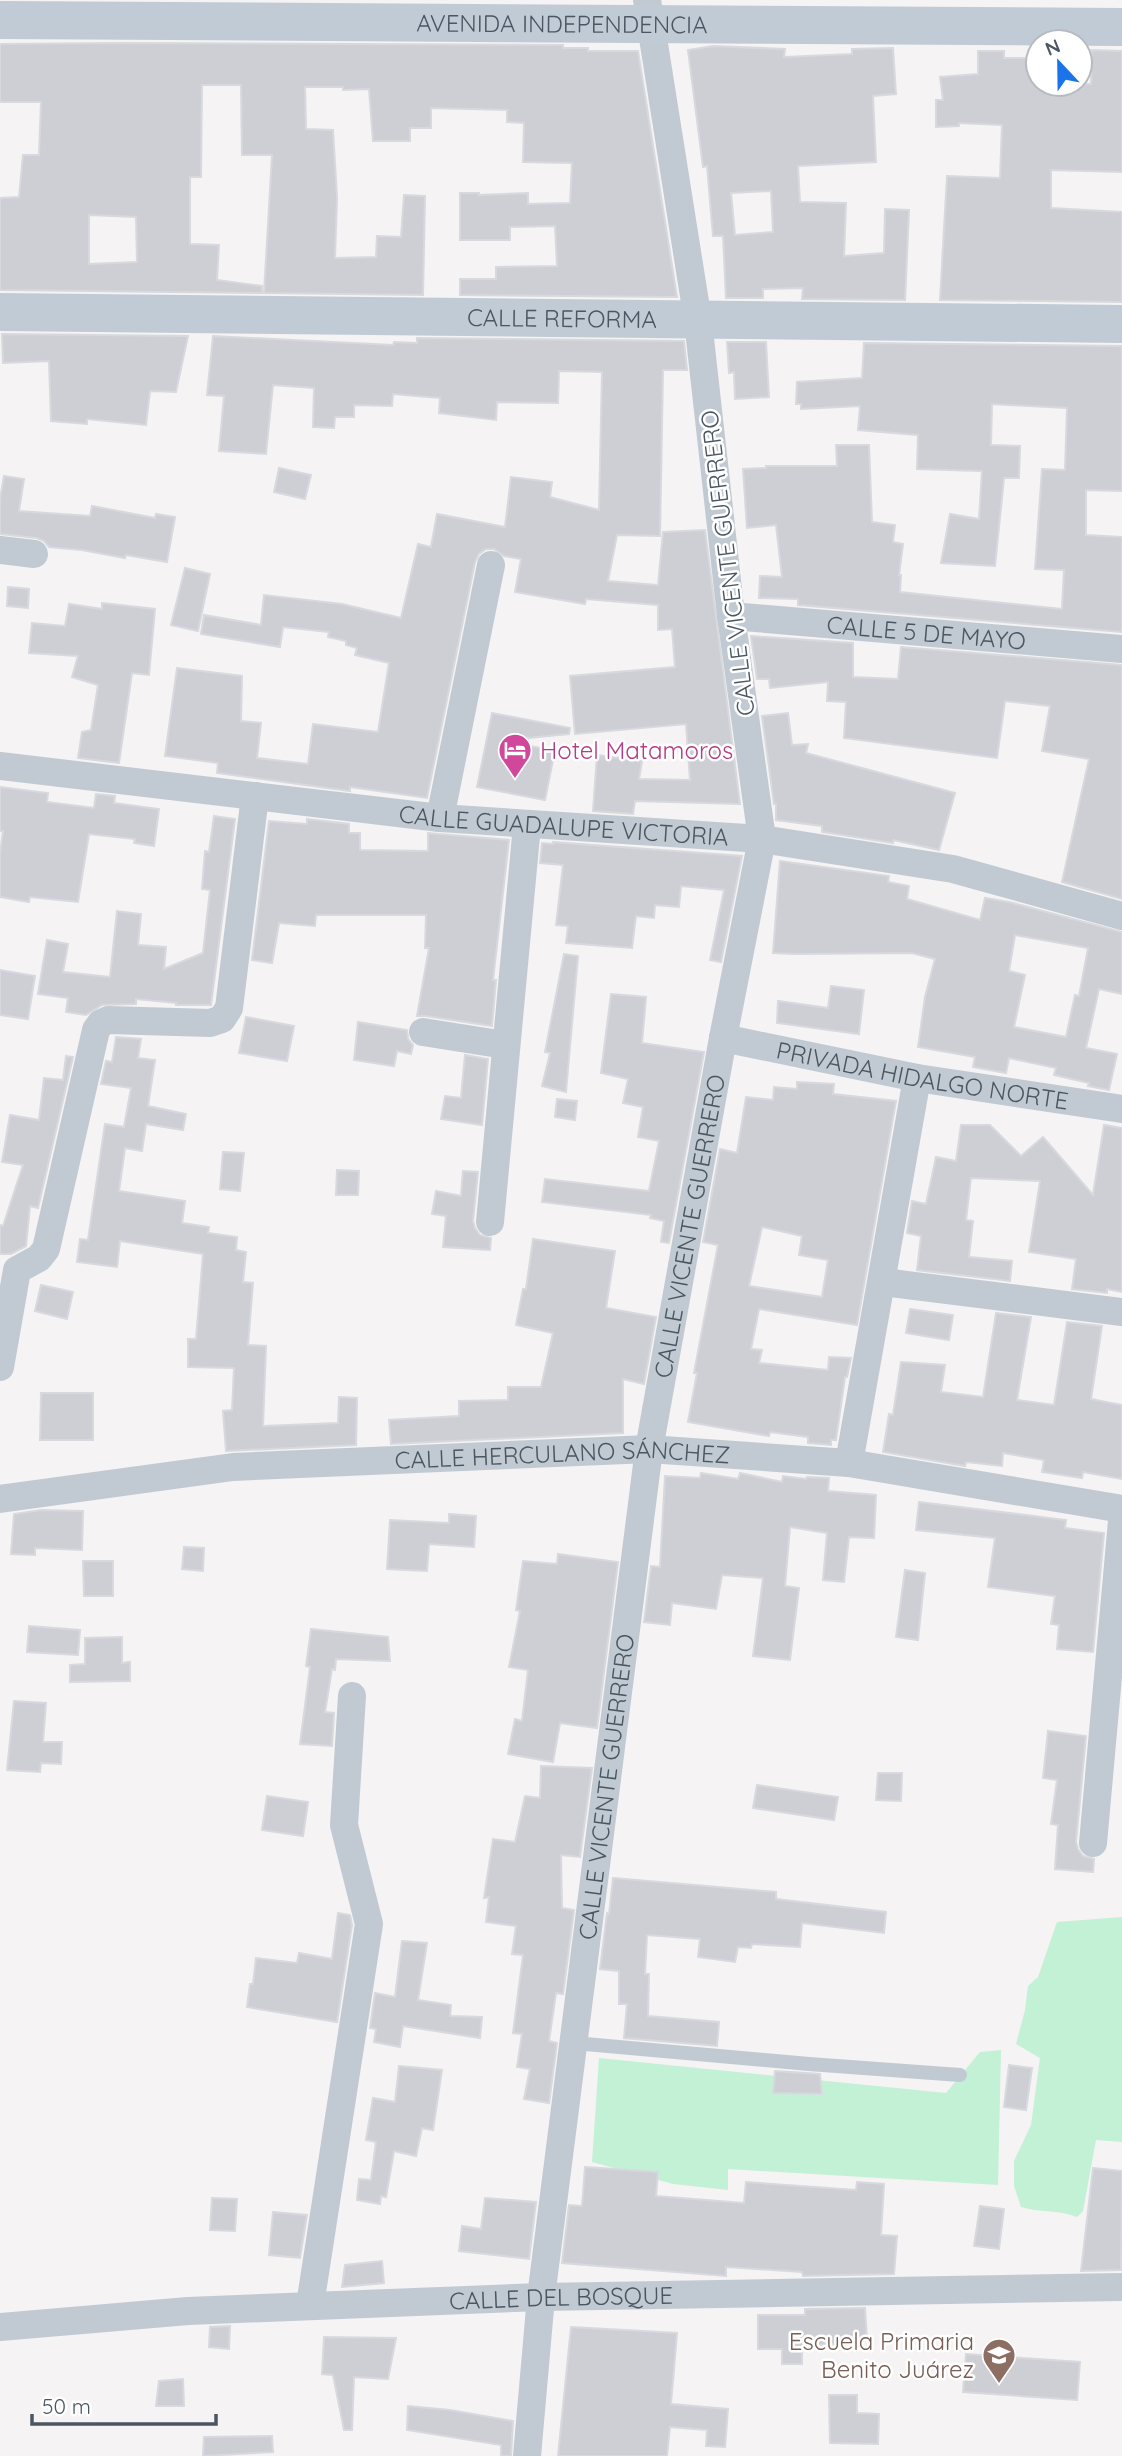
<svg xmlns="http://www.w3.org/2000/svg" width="1122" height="2456" viewBox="0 0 1122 2456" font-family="Quicksand,sans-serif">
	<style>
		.green { fill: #c3f1d5 }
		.building { fill: #cdcfd5; stroke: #d7d9de; stroke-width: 2; fill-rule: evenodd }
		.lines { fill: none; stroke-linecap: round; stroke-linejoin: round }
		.lane { stroke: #c1cad2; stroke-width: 14 }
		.street { stroke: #c1cad2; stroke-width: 28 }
		.secondary { stroke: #c1cbd6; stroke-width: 38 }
		.labels { text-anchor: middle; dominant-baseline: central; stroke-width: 5; stroke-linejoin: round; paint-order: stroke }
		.street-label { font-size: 24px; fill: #4a5661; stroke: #fff }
		.hotel-label { font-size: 24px; fill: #b23c85; stroke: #fff; text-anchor: start }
		.education-label { font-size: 24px; fill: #785e54; stroke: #fff; text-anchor: end }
	</style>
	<rect width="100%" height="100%" fill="#f5f3f3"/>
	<g class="green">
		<path d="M1122,1917V2142L1096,2140L1083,2211L1077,2217C1057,2209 1039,2213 1021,2207L1014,2186V2161L1031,2125L1040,2058L1016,2044L1025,2010L1028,1986L1038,1977L1057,1922Z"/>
		<path d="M1001,2050L998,2185L728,2169V2190L673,2184L592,2162L599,2058L946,2093L980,2052Z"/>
	</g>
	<g class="building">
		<path d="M122,43L563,45V48H588V51H638L677,297L460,295V279H496V267L557,266L555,226L510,227V240H460V193H479V195L528,193V204L570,203L572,163L523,162L524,123L507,122V110L431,108V128H410V141H373L369,89L343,90V87H305L306,129L333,130L337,197L335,258L376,257L377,236L401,237L404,195L425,196L423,295L264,293L272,155H242L241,85H202L201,177H190V244L219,245L217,280L262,286V293L0,290V198L19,197L23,155H39L41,102H0V44ZM89,215L136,217L137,262L89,264Z"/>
		<path d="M713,46L785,49L784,57L852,54V49L893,48L896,94L873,96L876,162L798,166L800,202L846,203L844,256L884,253L885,209L909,210L905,300L802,299L803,288L763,289V298H726L723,236H713L707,166L703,167L688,50ZM771,191L773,232L735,235L731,193Z"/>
		<path d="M1092,50L1122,51V172L1051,170V208L1122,212V302L940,300L947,176L1000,178L1002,125L959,123V126L936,127V100H943L940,77L978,74V51H1004V58H1038V84H1091Z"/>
		<path d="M2,334L188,336L176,392L150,391L146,425L87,419V424L51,421L49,361L3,363Z"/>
		<path d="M213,336L393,345L394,342L417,343V338L684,341L687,370H663L660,536L617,535L608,581L658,585L663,532L705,530L740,804L635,801L633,814L593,811L597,755L642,761L639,779L690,780L686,724L575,734L570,676L675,667L672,629L658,630V605L586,599L585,604L515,592L521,559L504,556L494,549H486L479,554L475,562L427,798L350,787V791L217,773L218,763L165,756L177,668L242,676L241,721L261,723L257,758L308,764L313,724L378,732L389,663L355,655L357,648L346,645V641L328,637L329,632L283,627L280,647L201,634L204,615L261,625L264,595L342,604L401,618L418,544L431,547L437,514L505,527L511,477L552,482L550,497L599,510L602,372L559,371L558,403L497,402L496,420L439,413L440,398L393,394L392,406L354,405V417H335L334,428L313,427L314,388L273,385L266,454L219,451L224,396L207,395Z"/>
		<path d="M727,342H766L769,397L735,399L734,372L729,373Z"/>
		<path d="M864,343L1122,346V491L1086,490V535L1122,537V632L798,605V599L759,598L760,576L782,577L776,525L747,528L743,469L766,468V466H837L836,445H869L872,522L895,525L893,542L903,544L899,575H901L900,592L1062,609L1064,570L1035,569L1042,469L1065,470L1067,408L992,404L991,445L1020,446L1019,478H1004L995,566L941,563L950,514L979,519L982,471L917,469L918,435L858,430L860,406L801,409V404H796L797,382L862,378Z"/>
		<path d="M279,468L311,475L305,499L274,492Z"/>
		<path d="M4,476L24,479L19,511L90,516L92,506L155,518L156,514L175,517L167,562L126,555L125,558L82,550L49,547L44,541L37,538L0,534V499Z"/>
		<path d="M185,568L210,574L198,631L171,625Z"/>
		<path d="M8,587L29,589L28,608L7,606Z"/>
		<path d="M102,603L155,609L149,675L132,673L119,763L78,758L82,732L91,730L98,685L72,677L78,656L29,653L32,623L65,626L69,604L102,609Z"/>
		<path d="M751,636L853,643V677L898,679L901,647L1122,665V899L1062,882L1089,759L1042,751L1050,706L1005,701L997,758L844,738L846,702L827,701L828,682L770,688L769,679H757Z"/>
		<path d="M492,713L570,728L569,734L528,738V746L555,750L545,800L477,787Z"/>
		<path d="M788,713L792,745L808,744L806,753L955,793L939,850L893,840V843L822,832V826L776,820V804H774L762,716Z"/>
		<path d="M0,787L48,793L47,802L94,808L96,794L115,796L114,803L159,809L154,846L134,843L135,839L89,834L78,902L30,897L29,902L0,897V853L3,831H0Z"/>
		<path d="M214,816L235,819L211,1005H176V1003L136,999V1004L102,1005L86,1015L66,1012L68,998L38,994L47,940L68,944L63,972L110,977L117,911L141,914L138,945L166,947L164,969L203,953L210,890L202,889L205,851L209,852Z"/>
		<path d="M307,819L349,824V833H360V850L428,851V833L509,840L493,980H496L492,1026L426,1016H417L429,948H425L426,915H316L315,926L279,923L272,963L252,960L269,821L307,824Z"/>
		<path d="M553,842L742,856L721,962L710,960L724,890L681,886L679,907L655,905L654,918L636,916L632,948L566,943L568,926L556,925L563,865L540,863L542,843L553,844Z"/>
		<path d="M780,861L889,876L888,882L909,886L907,899L980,920L985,898L1009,902L1122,932V994L1099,989L1086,1048L1117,1054L1109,1090L1088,1086L1089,1083L1054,1075L1056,1068L1009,1058L1006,1073L973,1067L975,1057L918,1047L925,997L935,959L912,953L795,954L773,953ZM1015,935L1088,948L1079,996L1075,995L1066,1037L1014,1027L1025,975L1009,971Z"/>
		<path d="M564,954L578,956L566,1092L542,1086L550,1053L545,1052Z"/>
		<path d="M0,970L35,976L28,1019L0,1015Z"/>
		<path d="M831,986L864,990L859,1034L777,1023L778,1001L828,1008Z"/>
		<path d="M611,994L646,997L642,1043L704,1052L669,1243L661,1242L664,1221L650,1218L651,1215L542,1202L545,1179L649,1191L659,1141L638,1137L643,1107L623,1103L628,1079L601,1073Z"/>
		<path d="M246,1017L294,1026L287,1061L239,1053Z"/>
		<path d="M358,1022L407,1030L408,1039L413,1045L411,1054L397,1051L394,1066L354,1060Z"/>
		<path d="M116,1037L141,1039L138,1058L155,1060L148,1106L186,1114L183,1130L146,1124L142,1151L125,1148L119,1191L185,1201L182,1223L209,1227L208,1233L237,1237L236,1250L246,1252L243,1282L253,1283L248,1345L266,1346L263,1426L338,1423L339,1397L357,1398L356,1445L226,1451L223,1411L232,1410L234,1368L188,1367V1339H196L203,1254L120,1241L117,1267L77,1262L80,1239L88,1240L105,1124L124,1127L131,1088L101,1084L106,1061L112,1062Z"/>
		<path d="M465,1055L488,1059L482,1125L441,1119L445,1096L461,1098Z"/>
		<path d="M66,1056L73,1057L38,1208L30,1206L26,1246L11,1254H0V1225L3,1226L23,1165L2,1162L10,1115L39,1120L44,1078L63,1080Z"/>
		<path d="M797,1082L834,1084L833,1094L896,1101L857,1325L759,1309L751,1349L762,1350L759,1363L828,1370L829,1357L851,1358L847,1377H845L836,1440H831V1445L808,1443V1437L770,1432L769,1436L688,1422L697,1373H694L718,1245L703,1242L720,1149L737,1153L746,1097L773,1100L774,1087L797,1089ZM762,1227L802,1236L799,1255L828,1260L822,1297L749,1286Z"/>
		<path d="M557,1099L577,1101L575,1120L555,1117Z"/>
		<path d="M961,1125H990L1021,1156L1043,1137L1093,1195L1104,1125L1122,1128V1292L1107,1289V1293L1072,1289L1076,1259L1029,1252L1040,1181L971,1178L966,1220L973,1221L969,1257L1012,1261L1010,1281L917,1270L921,1236L907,1233L912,1201L926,1204L936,1157L956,1161Z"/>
		<path d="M223,1152L244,1153L240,1191L220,1189Z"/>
		<path d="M337,1170L359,1171L358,1195H336Z"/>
		<path d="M463,1171L478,1172L473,1221L475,1228L480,1235L491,1238L490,1250L443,1247L446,1216L432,1214L436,1191L461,1196Z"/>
		<path d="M533,1239L615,1251L606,1308L656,1317L644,1384L623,1379V1433L391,1444L389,1420L459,1416V1401L508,1400V1387H541L553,1333L516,1325L523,1289H526Z"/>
		<path d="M41,1285L73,1292L67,1319L35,1311Z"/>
		<path d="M910,1309L953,1315L949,1340L906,1333Z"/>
		<path d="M996,1313L1031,1317L1017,1400L1054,1405L1067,1322L1102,1326L1091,1399L1122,1405V1479L1083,1472L1082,1478L1042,1472L1044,1460L1003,1453L1002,1466L966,1462L965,1466L883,1452L889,1414L893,1415L901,1362L945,1365L941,1392L983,1397Z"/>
		<path d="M41,1393H93V1440H40Z"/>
		<path d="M701,1473L738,1479L740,1473L782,1482L783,1476L806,1479L807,1477L829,1478L828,1491L876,1495L874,1538L849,1537L844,1582L823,1580L827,1533L790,1527L785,1586L799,1588L790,1660L753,1656L763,1578L722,1575L716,1609L672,1603L670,1625L644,1622L651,1566L660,1567L665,1476L700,1478Z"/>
		<path d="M919,1502L1066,1520L1065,1528L1104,1533L1093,1652L1057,1649L1059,1625L1051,1624L1055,1596L988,1587L995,1538L916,1530Z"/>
		<path d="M41,1510L83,1511L82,1550L35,1548V1555L11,1554L14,1514Z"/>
		<path d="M449,1514L476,1516L474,1547L429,1544L427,1571L387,1569L390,1520L449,1523Z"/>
		<path d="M184,1547L204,1548L203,1571L182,1569Z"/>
		<path d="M558,1554L618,1562L597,1728L560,1723L553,1762L508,1754L515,1719L522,1721L528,1670L509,1667L520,1611L516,1610L523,1561L557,1564Z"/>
		<path d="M83,1561H113V1596H84Z"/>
		<path d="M905,1570L925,1573L918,1640L896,1637Z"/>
		<path d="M29,1626L80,1630L78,1655L27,1652Z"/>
		<path d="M311,1629L388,1637L390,1661L336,1659L335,1670L332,1669L325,1712L334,1713L332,1746L300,1744L310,1667L306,1666Z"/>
		<path d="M122,1637V1663L130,1662V1681L70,1682V1665L85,1664V1638Z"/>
		<path d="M14,1701L46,1703L43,1742H62L61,1764L41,1763L40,1772L7,1770Z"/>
		<path d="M1048,1731L1086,1736L1076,1842L1078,1849L1083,1856L1094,1859L1093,1872L1055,1869L1058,1825L1051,1824L1057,1780L1043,1778Z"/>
		<path d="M541,1766L592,1768L580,1857L561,1855L562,1908L574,1910L563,1994L556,1993L549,2041L557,2043L549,2103L524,2099L530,2069L517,2067L522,2034L513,2033L523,1955L512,1954L516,1926L486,1922L489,1897L484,1898L493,1839L515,1842L525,1796L540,1798Z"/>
		<path d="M878,1773H902L901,1801L876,1800Z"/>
		<path d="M757,1785L838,1797L834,1820L753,1808Z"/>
		<path d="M267,1796L308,1802L303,1836L262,1830Z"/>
		<path d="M613,1878L776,1892V1899L886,1912L884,1933L802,1923L800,1947L752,1944L751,1948L738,1947L735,1962L698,1957L700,1939L647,1935L645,1974H649L648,2016L719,2022L717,2046L624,2038L627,2004H619V1971L600,1969L607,1913L609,1914Z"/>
		<path d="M338,1913L350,1915L352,1925L337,2022L247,2007L250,1984H253L256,1958L297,1963L299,1953L332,1959Z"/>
		<path d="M402,1941L427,1943L418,2000L451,2005L450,2016L482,2017L480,2038L403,2026L400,2047L374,2042L376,2029L370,2028L375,1993L395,1997Z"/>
		<path d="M1009,2065L1032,2068L1026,2110L1004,2107Z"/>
		<path d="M399,2066L442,2070L433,2130L422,2128L416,2156L394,2151L386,2197L381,2196L380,2204L357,2200L359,2179L371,2180L376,2142L366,2140L373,2098L395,2102Z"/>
		<path d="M775,2071L820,2074L822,2094L773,2093Z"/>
		<path d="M585,2167L658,2172L656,2196L744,2203L746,2182L856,2190L857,2182L884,2184L881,2235L897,2236L894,2274L803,2276L802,2272L726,2267V2276L562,2263L569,2205L582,2206Z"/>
		<path d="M1093,2168L1122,2171L1121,2270L1081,2271Z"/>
		<path d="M212,2198L237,2199L235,2231L210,2230Z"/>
		<path d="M485,2198L536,2202L529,2259L459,2251L462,2226L481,2229Z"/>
		<path d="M980,2206L1004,2209L999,2249L974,2246Z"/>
		<path d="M273,2212L307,2215L300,2258L269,2255Z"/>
		<path d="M382,2261L384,2283L342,2287L345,2265Z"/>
		<path d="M865,2308L867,2339H860V2343L802,2346V2364H782V2349H758V2315H805V2309Z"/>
		<path d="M230,2326L229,2349L209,2347L210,2327Z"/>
		<path d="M571,2327L677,2333L671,2404L728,2409L725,2447L706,2446L707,2430L670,2427L667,2456H558Z"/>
		<path d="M324,2337L396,2338L388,2379L354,2377L352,2430H344L333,2375L322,2374Z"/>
		<path d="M966,2354L1080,2362L1077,2400L963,2392Z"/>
		<path d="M183,2379L184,2406H156L159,2381Z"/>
		<path d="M829,2395H857V2413L879,2414L878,2444L830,2443Z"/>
		<path d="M408,2406L450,2410L513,2421L511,2456H501V2445L407,2430Z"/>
		<path d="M272,2436L273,2452L203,2456L204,2437Z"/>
	</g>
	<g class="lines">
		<path class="lane" d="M574,2043L809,2064L960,2075"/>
		<g class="street">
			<path d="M0,550L34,554"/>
			<path id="s1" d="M731,616L1122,649"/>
			<path id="s2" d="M0,766L440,818L762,839L953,869L1122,916"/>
			<path d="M440,818L491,565"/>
			<path d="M423,1032L505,1045"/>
			<path id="s3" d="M723,1038L917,1078L1122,1109"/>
			<path d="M490,1222L527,825"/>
			<path d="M883,1282L1122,1312"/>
			<path d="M0,1367L17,1270L39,1258L46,1249L96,1030L101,1023L108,1020L210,1023L222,1019L229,1008L255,796"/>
			<path d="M849,1463L917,1078"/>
			<path id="s4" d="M0,1499L233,1467L649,1449L849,1463L1122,1509"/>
			<path d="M1093,1843L1122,1521"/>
			<path d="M310,2305L369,1924L344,1825L352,1696"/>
			<path id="s5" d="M0,2327L188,2311L541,2297L1122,2287"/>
			<path id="s6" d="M527,2456L541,2297L649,1449L723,1038L762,839L731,616L698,321L647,0"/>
		</g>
		<g class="secondary">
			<path id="s7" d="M0,20L1122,27"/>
			<path id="s8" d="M0,312L1122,324"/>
		</g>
	</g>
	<defs>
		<symbol id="hotel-pin" viewBox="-11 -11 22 30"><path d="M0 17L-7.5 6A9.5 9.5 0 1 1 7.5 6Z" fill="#d1479c" stroke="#fff"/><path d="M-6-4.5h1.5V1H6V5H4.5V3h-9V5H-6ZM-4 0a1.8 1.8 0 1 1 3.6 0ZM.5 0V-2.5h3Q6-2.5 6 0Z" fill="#fff"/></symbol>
		<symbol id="school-pin" viewBox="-11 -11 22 30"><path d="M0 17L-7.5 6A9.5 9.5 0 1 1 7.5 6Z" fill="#8d6e63" stroke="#fff"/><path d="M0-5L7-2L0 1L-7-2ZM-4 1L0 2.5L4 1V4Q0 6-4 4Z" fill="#fff"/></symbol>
	</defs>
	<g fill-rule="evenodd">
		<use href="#hotel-pin" x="496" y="731" width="38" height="52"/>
		<use href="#school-pin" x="980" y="2336" width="38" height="52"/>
	</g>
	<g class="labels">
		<g class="street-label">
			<text stroke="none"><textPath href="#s7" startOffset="562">AVENIDA INDEPENDENCIA</textPath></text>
			<text stroke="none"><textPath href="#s8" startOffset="562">CALLE REFORMA</textPath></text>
			<text transform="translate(727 563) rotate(-97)">CALLE VICENTE GUERRERO</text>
			<text stroke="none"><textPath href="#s1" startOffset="196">CALLE 5 DE MAYO</textPath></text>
			<text stroke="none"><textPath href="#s2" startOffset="567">CALLE GUADALUPE VICTORIA</textPath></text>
			<text stroke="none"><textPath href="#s3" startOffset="203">PRIVADA HIDALGO NORTE</textPath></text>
			<text stroke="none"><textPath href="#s6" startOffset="1241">CALLE VICENTE GUERRERO</textPath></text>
			<text stroke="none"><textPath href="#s4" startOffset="565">CALLE HERCULANO SÁNCHEZ</textPath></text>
			<text stroke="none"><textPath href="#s6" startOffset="674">CALLE VICENTE GUERRERO</textPath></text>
			<text stroke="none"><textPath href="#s5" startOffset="562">CALLE DEL BOSQUE</textPath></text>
		</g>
		<g class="hotel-label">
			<text x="540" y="750">Hotel Matamoros</text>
		</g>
		<g class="education-label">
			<text x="974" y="2341">Escuela Primaria<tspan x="974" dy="28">Benito Juárez</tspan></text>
		</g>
	</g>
	<g transform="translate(1059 63) rotate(338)"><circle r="33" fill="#ffffff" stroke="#b7bbc0" stroke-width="2"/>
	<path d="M0-5L12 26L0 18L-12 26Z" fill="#1a73e8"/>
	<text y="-10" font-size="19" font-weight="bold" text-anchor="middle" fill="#4a5661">N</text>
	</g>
	<path d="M32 2414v10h184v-10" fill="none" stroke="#4a5661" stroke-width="3.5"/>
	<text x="42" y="2414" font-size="21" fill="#4a5661" stroke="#ffffff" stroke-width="5" paint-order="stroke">50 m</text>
</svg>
